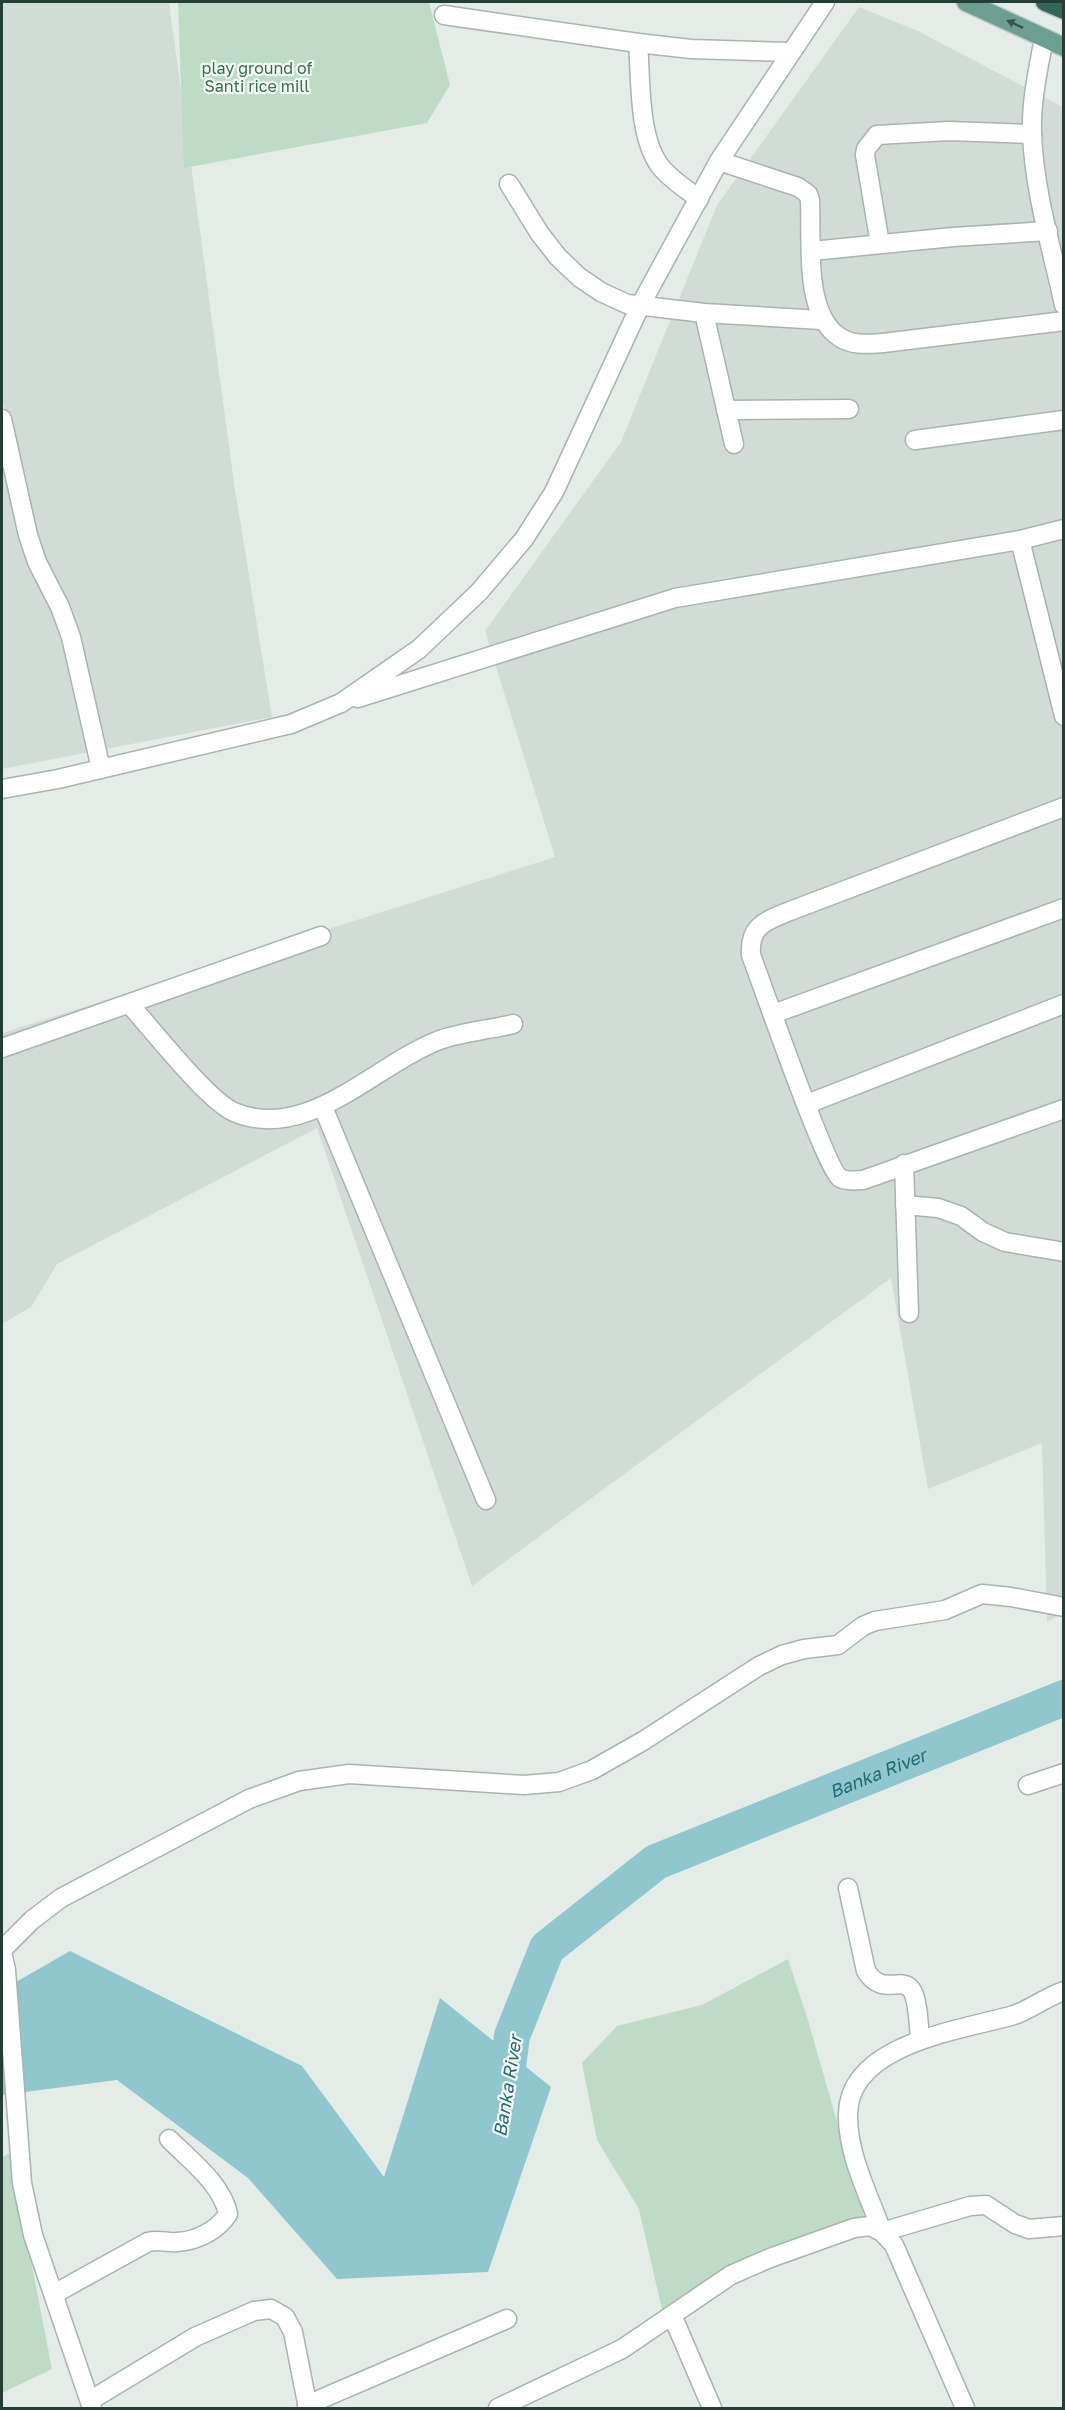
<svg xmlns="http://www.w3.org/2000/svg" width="1065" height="2410" viewBox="0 0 1065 2410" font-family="'Golos Text',sans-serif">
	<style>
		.built { fill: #d2dcd7 }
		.green { fill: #bedcc5 }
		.water { fill: #90c6cd }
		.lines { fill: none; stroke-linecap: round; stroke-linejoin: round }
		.river { stroke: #90c6cd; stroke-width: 36 }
		.minor-casing { stroke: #a7b4af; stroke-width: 21 }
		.major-casing { stroke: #c2c9c6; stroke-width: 21 }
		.highway-casing { stroke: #c2c9c6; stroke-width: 21 }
		.minor { stroke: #fff; stroke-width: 18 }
		.major { stroke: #6b9f90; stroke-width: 18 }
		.highway { stroke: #32675a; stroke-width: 18 }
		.oneway { fill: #36564c }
		.labels { text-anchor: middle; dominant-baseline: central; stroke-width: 4.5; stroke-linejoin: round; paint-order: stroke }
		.park-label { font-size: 16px; fill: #317147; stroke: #f4f9f6 }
		.water-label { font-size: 18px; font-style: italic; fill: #226a75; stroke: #f4f9f6 }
	</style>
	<rect width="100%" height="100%" fill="#e4ece8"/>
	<g class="built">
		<path d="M2,2H169L234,483L272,717L2,769V463L13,459L2,395Z"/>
		<path d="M859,7L918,31L1063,107V1613L1047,1622L1042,1443L928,1489L891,1278L472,1586L317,1128L57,1264L31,1307L2,1324V1033L555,857L485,631L621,442L717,205Z"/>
	</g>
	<g class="green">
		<path d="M178,2H429L450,85L427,123L184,168Z"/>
		<path d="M788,1959L807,2017L865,2219L662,2310L639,2209L597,2140L582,2063L617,2026L702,2005Z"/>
		<path d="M10,2153L52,2369L2,2393V2157Z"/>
	</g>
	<path class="water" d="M70,1951L302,2066L384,2177L440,1998L551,2087L488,2272L337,2279L248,2178L117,2080L2,2095V1990Z"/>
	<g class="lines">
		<path class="river" id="s1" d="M503,2103L512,2036L547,1948L656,1862L1064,1698"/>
		<defs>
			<g id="minor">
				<path d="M444,15L638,43L691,49L791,52"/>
				<path d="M1044,38C1038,70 1031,101 1032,133C1034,191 1052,249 1064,305"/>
				<path d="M638,43C641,79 638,137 660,166C670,179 686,189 699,199"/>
				<path d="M719,161L798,187L808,194L810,200C812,239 803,311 838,336C851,346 868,344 883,343L1064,321"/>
				<path d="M509,184L540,234L558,257L579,277L601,292L627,304L704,313L822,320"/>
				<path d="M880,244L865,155L866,149L877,135L949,131L1032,134"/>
				<path d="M812,251L953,237L1048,231"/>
				<path d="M704,313L734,444"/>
				<path d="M726,410L849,409"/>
				<path d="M2,419L28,535L37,562L60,607L71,637L101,769"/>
				<path d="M915,440L1064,420"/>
				<path d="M1020,540L1064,716"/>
				<path d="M358,698L675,598L1020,540L1064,529"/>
				<path d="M2,789L58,779L291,724L341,703L419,649L479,592L524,539L554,492L640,306L719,161L825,2"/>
				<path d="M1064,807L790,911C766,921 749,925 751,955C762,984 826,1169 840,1178C847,1182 856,1180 863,1180L1064,1109"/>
				<path d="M130,1005C152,1029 208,1101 234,1112C306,1143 374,1066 437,1041C460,1032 489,1030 513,1024"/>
				<path d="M773,1014L1064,908"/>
				<path d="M2,1048L321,936"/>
				<path d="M807,1104L1064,1004"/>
				<path d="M323,1107L486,1500"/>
				<path d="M904,1164L909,1313"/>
				<path d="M905,1205L938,1208L961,1216L983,1232L1005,1242L1064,1252"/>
				<path d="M1028,1785L1064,1773"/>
				<path d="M848,1888L866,1971C883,1997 900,1976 911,1989C918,1997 919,2029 920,2040"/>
				<path d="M2,1950L32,1920L61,1898L249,1799L299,1781L349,1774L524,1785L559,1782L592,1770L643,1741L759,1666L782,1655L804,1649L838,1645L863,1626L875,1621L945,1610L982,1594L1011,1597L1064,1607"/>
				<path d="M2,1952L6,1970L22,2183L33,2235L92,2408"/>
				<path d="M1064,1991C1046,1997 1031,2009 1014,2015C963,2030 849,2043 848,2114C847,2154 869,2195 882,2232L970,2206L986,2205L1015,2224L1029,2229L1064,2226"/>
				<path d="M54,2294L148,2242C159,2239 167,2243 177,2242C197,2241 218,2230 228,2214C222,2184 190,2160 169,2139"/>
				<path d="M672,2315L712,2408"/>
				<path d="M91,2400L195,2337L254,2311L271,2309L285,2317L293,2332L308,2408"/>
				<path d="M307,2405L507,2319"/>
				<path d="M498,2408L622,2349L731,2275L770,2258L854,2228L870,2226L882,2232L894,2245L965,2408"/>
			</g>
			<path id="major" d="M966,2L1064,47"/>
			<path id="highway" d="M1045,2L1064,10"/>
		</defs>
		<use href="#minor" class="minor-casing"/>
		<use href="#major" class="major-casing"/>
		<use href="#highway" class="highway-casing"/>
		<use href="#minor" class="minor"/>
		<use href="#major" class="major"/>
		<use href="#highway" class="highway"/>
	</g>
	<defs><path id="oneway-solid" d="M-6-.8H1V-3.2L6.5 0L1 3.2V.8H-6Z" transform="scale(1.5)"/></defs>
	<use class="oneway" href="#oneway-solid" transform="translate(1015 24) rotate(-155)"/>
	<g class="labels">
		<g class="park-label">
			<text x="257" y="68">play ground of<tspan x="257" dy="18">Santi rice mill</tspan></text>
		</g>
		<g class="water-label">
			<text stroke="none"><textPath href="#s1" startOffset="540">Banka River</textPath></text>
			<text transform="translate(507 2086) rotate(-81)">Banka River</text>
		</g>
	</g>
	<rect width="1065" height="2410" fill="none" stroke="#243d35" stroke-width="6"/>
</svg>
